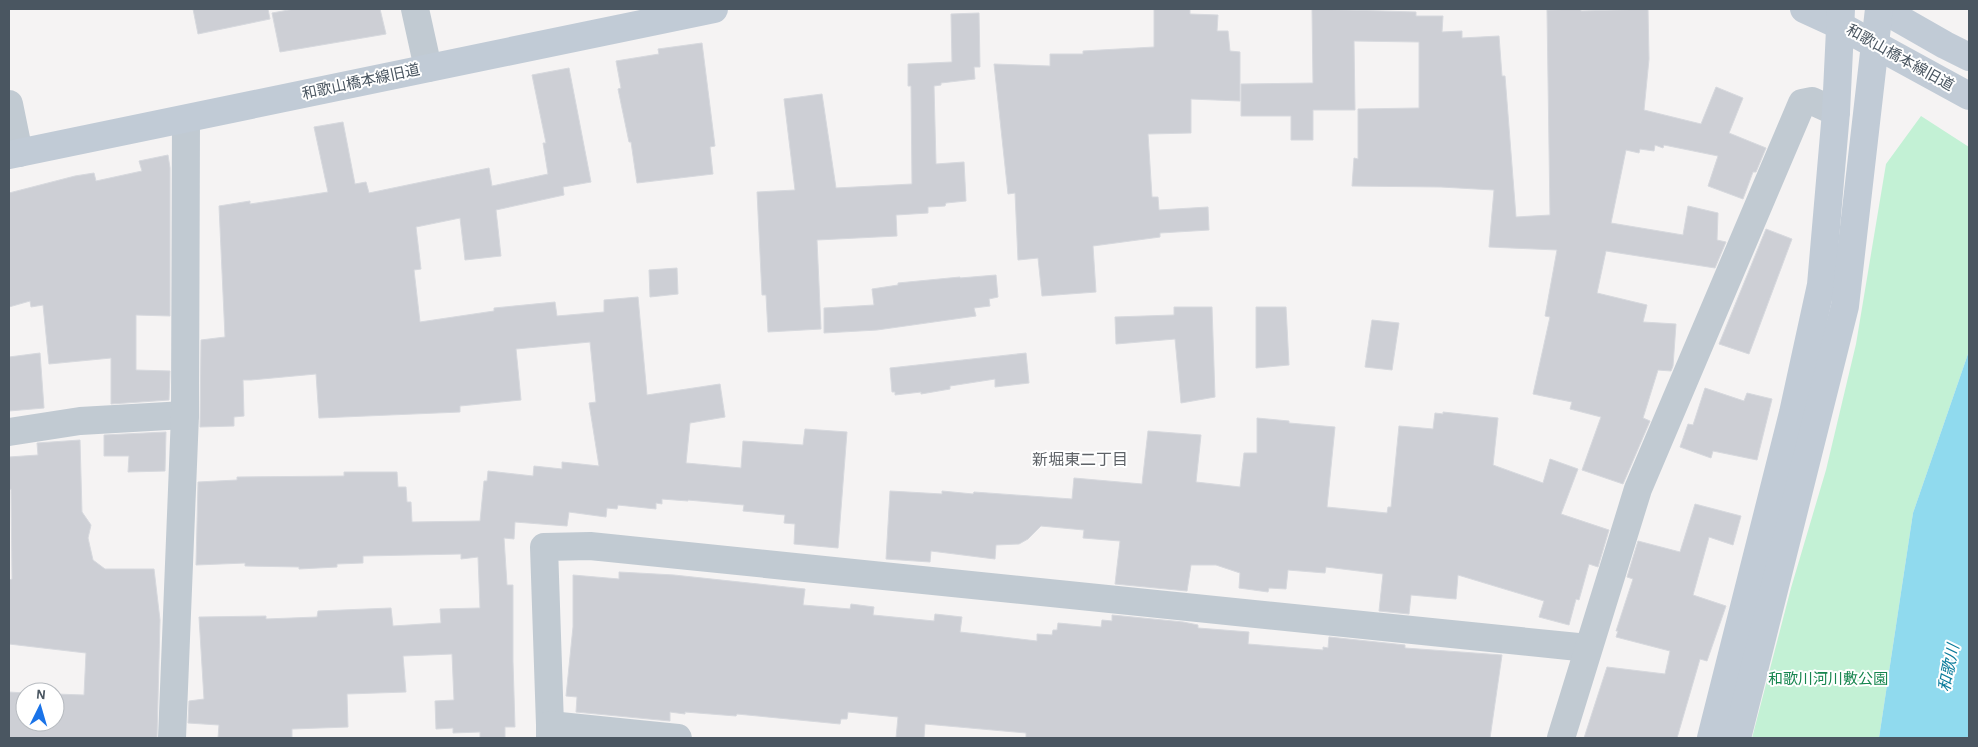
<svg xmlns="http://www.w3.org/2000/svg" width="1978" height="747" viewBox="0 0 1978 747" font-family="'Alegreya Sans','Noto Sans JP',sans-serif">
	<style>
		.green { fill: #c3f1d5 }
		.water { fill: #90daee }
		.building { fill: #cdcfd5; stroke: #d7d9de }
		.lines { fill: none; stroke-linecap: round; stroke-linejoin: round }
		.street { stroke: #c1cad2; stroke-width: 28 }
		.secondary { stroke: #c1cbd6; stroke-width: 28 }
		.labels { text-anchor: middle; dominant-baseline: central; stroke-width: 4; stroke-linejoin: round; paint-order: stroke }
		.street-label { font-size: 15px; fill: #4a5661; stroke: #fff }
		.park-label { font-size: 15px; fill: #17864f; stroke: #fff }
		.neighbourhood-label { font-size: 16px; fill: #5f6368; stroke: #fff }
		.water-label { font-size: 16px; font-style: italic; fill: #0c7c9b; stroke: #fff }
	</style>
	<rect width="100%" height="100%" fill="#f5f3f3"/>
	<path class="green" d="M1921,116L1969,147V351L1913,513L1879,738H1752L1791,588L1826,470L1856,344L1886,164Z"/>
	<path class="water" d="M1969,351V738H1879L1913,513Z"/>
	<g class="building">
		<path d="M193,9H268L270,19L198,34Z"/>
		<path d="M294,9H380L386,34L280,52L272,13Z"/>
		<path d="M1154,9H1190V14L1218,15L1217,31H1228L1230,51L1240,52V101L1191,99V133L1148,134L1152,197H1158L1159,210L1208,207L1209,230L1160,233V237L1093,246L1096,292L1042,296L1038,258L1018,260L1015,193L1008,194L994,64L1050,66V54H1083V51L1154,47Z"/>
		<path d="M1312,9L1416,12V16H1443L1442,32L1462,31V38L1499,36L1502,76H1505L1516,217L1550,215L1547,10L1581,9V11L1648,9L1649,59L1644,110L1701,124L1716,87L1743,98L1729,133L1766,148L1756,172H1753L1743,199L1708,186L1718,156L1664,145L1663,148L1655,145L1654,151L1640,149L1639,153L1626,150L1611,223L1683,235L1688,206L1718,213L1717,240L1726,242L1715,268L1606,251L1597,293L1647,305L1643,322L1676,324L1673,366L1671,371L1658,370L1643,418L1650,421L1623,484L1582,470L1601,417L1570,409L1572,402L1533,394L1550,317L1545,316L1557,250L1489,247L1494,190L1441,187L1352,186L1354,158L1358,159V109L1419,108V42L1354,41L1355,110H1313V140H1291V116H1241V84L1313,83Z"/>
		<path d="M979,13L980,67H974L975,79L941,83V85L934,86L936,164L964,162L966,201L946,203L945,206L928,207V213L896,215L897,236L817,240L821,329L768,332L766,295H762L757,192L795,190L784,99L822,94L836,188L912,184L911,86H908V64L952,62L951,14Z"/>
		<path d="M702,43L715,146L710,147L713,174L637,183L631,142H629L618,89L621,88L616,61L659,54L658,49Z"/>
		<path d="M569,68L591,182L563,187L564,195L496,210L501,256L465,260L460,218L416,227L421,269L414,270L420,322L494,311V308L555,302L557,316L604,312V300L638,297L647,395L720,384L725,417L690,423L686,463L741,468L743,441L803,445L805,429L847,432L838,548L794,544L795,524L784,523L785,515L743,511L744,505L688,500V501L662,499V504L656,503V509L618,505L617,509L607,508L606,517L569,512L567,526L515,522L514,539L504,538L507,585H513V662L515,727H505V738H480V732L453,733V728L436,729L435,701L454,700L452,654L403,656L406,692L347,694L348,727L292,729V738H218L219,725L188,723L189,701L204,699L199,617L266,616V619L317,617L318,611L391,608L393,626L441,623L440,609L480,608L478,557L461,559V554L363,556V563L337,564V567L299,569V567L245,566V563L196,565L198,482L237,480V477L344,476V472H397L398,487H406L407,502H411L412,522L480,521L484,481H487L488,471L533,476L534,466L562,469V462L599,466L589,403L596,402L590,342L516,349L521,400L460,406V412L319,418L316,374L251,380H243L244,416L234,417V426L200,427L201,340L225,337L219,206L250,201V204L328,192L314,127L343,122L355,184L366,182L369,193L489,168L492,186L548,174L543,143H546L532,75Z"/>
		<path d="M168,155L170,168V316L136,315V370L170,371L169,400L111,404V358L49,364L43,305L31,307L30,301L9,307V193L75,176L94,173L96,181L142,171L139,161Z"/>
		<path d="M1766,229L1792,239L1749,354L1719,344Z"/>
		<path d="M677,268L678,294L650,297L649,270Z"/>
		<path d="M996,275L998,297L989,299L990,306L974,308L976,316L877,330L824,333V308L874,305L872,289L898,285V283L960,277V278Z"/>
		<path d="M1174,307H1212L1215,397L1181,403L1175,339L1116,344L1115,317L1174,315Z"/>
		<path d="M1256,307H1286L1289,365L1256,368Z"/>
		<path d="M1372,320L1399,323L1392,370L1365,367Z"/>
		<path d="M40,353L44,408L9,411V357Z"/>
		<path d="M1026,353L1029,383L995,387V379L950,386V389L921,394V392L895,395V392H892L890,368Z"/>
		<path d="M1705,388L1744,401L1747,393L1772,399L1757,460L1713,451L1711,458L1680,447L1688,424L1693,425Z"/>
		<path d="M1443,412L1498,418L1493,465L1543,483L1550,459L1578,469L1561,514L1609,530L1598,567L1589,564L1579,600L1576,599L1569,625L1539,617L1544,601L1458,575L1456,599L1411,595L1409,614L1379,611L1383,574L1326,567L1325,573L1288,570L1286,589L1269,588L1268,592L1239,588L1240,573L1216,565H1191L1187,591L1115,584L1120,541L1083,538L1084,530L1041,526L1028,539L1019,544L996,545L995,559L931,551L930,562L886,559L890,491L942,494V491L973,494L974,492L1072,499L1074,478L1142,484L1148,431L1201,435L1196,482L1240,487L1244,453H1257V418L1289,421V423L1335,427L1327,507L1387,513L1388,507H1391L1399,426L1433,429L1435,413L1443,414Z"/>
		<path d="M166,432L165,471L128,472L129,456H104V435Z"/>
		<path d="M80,440L82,512L91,525L88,538L93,560L105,569H154L160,620L157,738H9V692L25,693V722H55V694L84,695L86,653L9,644V580L12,579L11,489L9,490V457L38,455L37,443Z"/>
		<path d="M1695,504L1741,516L1733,545L1709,537L1693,595L1726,606L1707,661L1700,659L1677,738H1584L1607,667L1665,674L1670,651L1616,637L1618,631H1616L1633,579L1627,577L1638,541L1680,552Z"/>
		<path d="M619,572L674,575L805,589L803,605L850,609L851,604L874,607L873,615L934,621L935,614L962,617L960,632L1037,641V634L1052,635L1053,630H1057L1058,623L1101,627L1102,620L1112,621V615L1183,622L1198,625V628L1249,632L1248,644L1323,650V647L1328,648L1329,637L1405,645V648L1502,655L1490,738H1026V733L925,724L924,738H896L898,717L848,712L847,719H841L840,724L737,714L736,716L685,712V714L670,712V721L576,712L577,697L566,696L573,627V575L619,579Z"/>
	</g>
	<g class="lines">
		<g class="street">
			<path d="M415,9L428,68"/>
			<path d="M9,104L19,153"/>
			<path d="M9,432L80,421L185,415"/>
			<path d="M550,725L544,547L590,546L1588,648"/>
			<path d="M172,738L185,415L186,119"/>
			<path d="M550,738V725L678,738"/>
			<path d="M1561,738L1638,489L1802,103L1812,101L1836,112"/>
		</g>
		<g class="secondary">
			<path d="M1804,9L1841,26L1969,96"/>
			<path d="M1882,9L1945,45L1969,57"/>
			<path d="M9,155L714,9"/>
			<path d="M1711,738L1793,413L1821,285L1836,112L1841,9"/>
			<path d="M1737,738L1845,306L1879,9"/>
		</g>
	</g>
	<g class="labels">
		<g class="street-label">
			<text transform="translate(1900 58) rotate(29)">和歌山橋本線旧道</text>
			<text transform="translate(361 82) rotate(-12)">和歌山橋本線旧道</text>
		</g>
		<g class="park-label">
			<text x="1828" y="679">和歌川河川敷公園</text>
		</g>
		<g class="neighbourhood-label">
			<text x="1080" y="460">新堀東二丁目</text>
		</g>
		<g class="water-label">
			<text transform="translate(1949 668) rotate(-78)">和歌川</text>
		</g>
	</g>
	<rect width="1978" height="747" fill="none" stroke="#4a5661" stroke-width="20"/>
	<g transform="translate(40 707) rotate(5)"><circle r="24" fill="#ffffff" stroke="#b7bbc0"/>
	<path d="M0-4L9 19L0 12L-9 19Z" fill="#1a73e8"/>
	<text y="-8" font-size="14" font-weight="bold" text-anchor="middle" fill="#4a5661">N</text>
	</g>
</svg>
